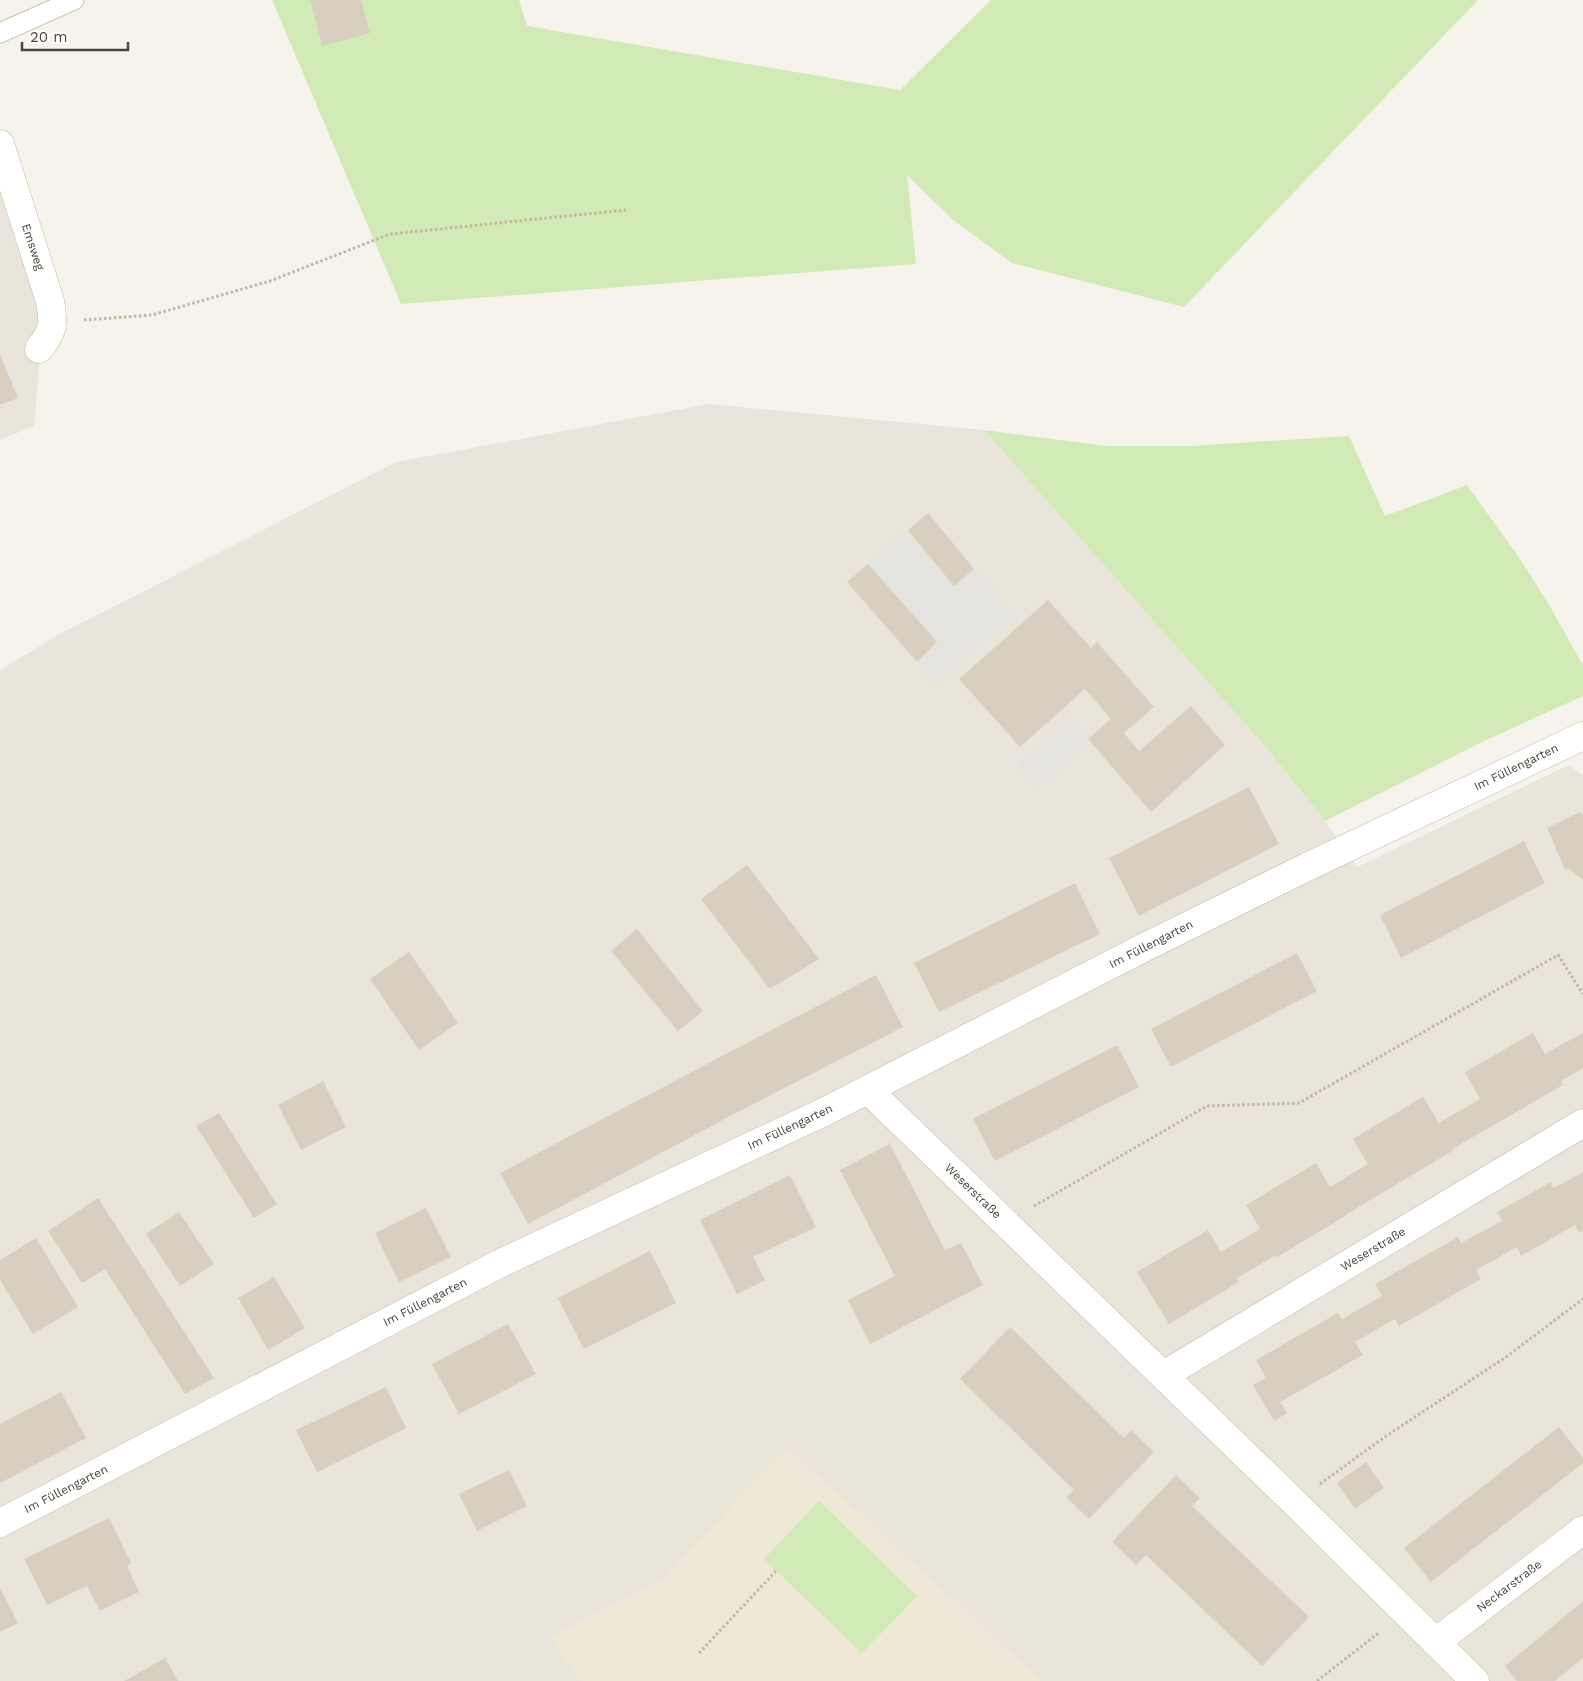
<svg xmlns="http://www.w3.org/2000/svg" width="1583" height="1681" viewBox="0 0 1583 1681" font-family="'Work Sans',sans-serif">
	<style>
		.residential { fill: #eae5da }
		.education { fill: #efe8d6 }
		.green { fill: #d2eab5 }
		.parking { fill: #e5e3e0 }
		.building { fill: #d8cfc1 }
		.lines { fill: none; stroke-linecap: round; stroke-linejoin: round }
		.lane-casing { stroke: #c2bbae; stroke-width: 21 }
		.street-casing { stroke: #c2bbae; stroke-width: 29 }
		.path { stroke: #c4b79f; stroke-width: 3; stroke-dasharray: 2.5 2.5; stroke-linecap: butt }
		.lane { stroke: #fff; stroke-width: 19 }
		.street { stroke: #fff; stroke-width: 28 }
		.labels { text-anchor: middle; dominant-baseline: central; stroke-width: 5; stroke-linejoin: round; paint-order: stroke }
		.street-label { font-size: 12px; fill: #4b4439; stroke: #fff }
	</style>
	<rect width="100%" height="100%" fill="#f6f3ec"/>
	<g class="residential">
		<path d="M0,153L45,295L34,426L0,440Z"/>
		<path d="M709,404L984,430L1270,752L1325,821L1357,867L1569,765L1583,776V1681H0V670L58,635L396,462Z"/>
	</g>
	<path class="education" d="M788,1448L1042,1681H580L550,1637L659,1582Z"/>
	<g class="green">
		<path d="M272,0H519L527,26L900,90L991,0H1478L1184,307L1012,263L953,220L907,175L916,264L401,304Z"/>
		<path d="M984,430L1106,446H1190L1349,436L1385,516L1467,485L1518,556L1548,603L1583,665V696L1482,742L1325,821L1270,752Z"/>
		<path d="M819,1501L917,1596L862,1653L764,1559Z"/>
	</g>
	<g class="parking">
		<path d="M908,530L954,585L974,569L1014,615L936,685L917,662L937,642L868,564Z"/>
		<path d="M1069,718L1088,743L1037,788L1018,764Z"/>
	</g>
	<g class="building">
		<path d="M310,0H361L370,33L322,46Z"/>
		<path d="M0,355L18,398L0,405Z"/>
		<path d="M928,513L974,569L954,586L908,530Z"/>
		<path d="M868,564L937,642L917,662L847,582Z"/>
		<path d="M1048,600L1091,648L1097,642L1154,707L1124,733L1139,751L1191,706L1225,745L1151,812L1088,739L1111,719L1085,689L1020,747L959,679Z"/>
		<path d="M1249,787L1279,844L1139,916L1109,858Z"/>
		<path d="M1580,812L1583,815V880L1568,868L1565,870L1547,828Z"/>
		<path d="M1524,841L1545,883L1401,958L1380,915Z"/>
		<path d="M747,865L819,959L770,989L701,899Z"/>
		<path d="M1075,883L1100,934L939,1012L914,963Z"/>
		<path d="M637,929L703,1011L678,1031L611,951Z"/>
		<path d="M409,952L458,1023L419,1050L370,979Z"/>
		<path d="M1297,953L1317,991L1171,1067L1151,1029Z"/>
		<path d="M876,975L903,1027L736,1113L528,1224L500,1173Z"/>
		<path d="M1533,1033L1545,1054L1583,1033V1068L1561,1081L1563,1085L1454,1148V1150L1347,1214V1215L1277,1257L1276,1255L1237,1278L1239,1282L1169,1324L1137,1272L1208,1230L1221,1252L1260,1229L1246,1205L1316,1163L1330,1187L1368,1164L1353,1139L1423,1097L1439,1123L1480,1099L1465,1072Z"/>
		<path d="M1117,1045L1139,1087L995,1161L973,1119Z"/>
		<path d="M323,1081L346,1127L301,1150L278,1105Z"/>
		<path d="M219,1113L277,1204L254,1218L196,1126Z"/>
		<path d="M890,1144L945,1250L961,1243L983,1285L870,1344L848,1300L895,1276L840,1170Z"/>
		<path d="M1583,1172V1231L1579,1233L1575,1225L1521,1256L1517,1247L1476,1270L1481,1279L1399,1326L1395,1319L1355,1342L1363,1355L1280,1402L1287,1413L1274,1421L1253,1385L1266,1378L1256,1360L1338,1313L1342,1319L1382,1296L1375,1284L1458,1237L1461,1243L1502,1221L1497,1212L1551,1182L1554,1188Z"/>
		<path d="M790,1175L816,1227L753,1257L765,1280L737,1294L700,1220Z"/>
		<path d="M98,1198L214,1378L185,1394L105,1269L82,1283L48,1231Z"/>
		<path d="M426,1208L451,1257L399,1282L375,1233Z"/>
		<path d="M179,1212L214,1264L180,1286L146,1234Z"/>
		<path d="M36,1238L78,1307L33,1334L0,1280V1260Z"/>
		<path d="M650,1251L676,1303L584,1349L558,1298Z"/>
		<path d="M274,1277L305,1328L268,1350L238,1298Z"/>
		<path d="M508,1324L536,1374L459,1414L432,1364Z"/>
		<path d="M1010,1327L1124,1438L1131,1430L1154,1452L1089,1519L1066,1497L1074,1490L960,1379Z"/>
		<path d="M386,1387L406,1428L317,1472L296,1430Z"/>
		<path d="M61,1392L86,1438L0,1483V1424Z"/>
		<path d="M1559,1427L1583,1458V1463L1431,1582L1404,1548Z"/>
		<path d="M1366,1462L1384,1488L1355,1509L1337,1483Z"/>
		<path d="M509,1470L527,1506L477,1531L459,1494Z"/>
		<path d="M1176,1475L1200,1498L1192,1506L1309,1617L1262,1666L1146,1555L1136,1565L1112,1542Z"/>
		<path d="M109,1518L131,1563L127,1566L139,1592L100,1611L87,1586L47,1605L24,1559Z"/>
		<path d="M0,1588L18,1623L0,1632Z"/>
		<path d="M1583,1601V1658L1555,1681H1517L1505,1666Z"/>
		<path d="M165,1658L178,1681H124Z"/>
	</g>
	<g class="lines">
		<defs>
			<path id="lane" d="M0,33L74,0"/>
			<g id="street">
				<path d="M0,144L50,301C54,324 54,330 39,349"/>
				<path d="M868,1090L1295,1503L1475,1681"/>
				<path d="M1164,1375L1583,1123"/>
				<path d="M0,1523L501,1263L824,1112L1143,948L1313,864L1583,736"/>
				<path d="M1436,1642L1583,1530"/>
			</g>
		</defs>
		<use href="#lane" class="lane-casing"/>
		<use href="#street" class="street-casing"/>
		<g class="path">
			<path d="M84,320L152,315L270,281L390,234L626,210"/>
			<path d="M1034,1206L1207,1106L1299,1103L1558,955L1583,994"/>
			<path d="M1320,1484L1386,1436L1506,1357L1583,1299"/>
			<path d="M699,1653L776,1571"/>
			<path d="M1317,1681L1380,1632"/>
		</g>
		<use href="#lane" class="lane"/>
		<use href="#street" class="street"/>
	</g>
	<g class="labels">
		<g class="street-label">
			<text transform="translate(33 247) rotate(72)">Emsweg</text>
			<text transform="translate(1516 767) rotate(-26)">Im Füllengarten</text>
			<text transform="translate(1151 944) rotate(-27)">Im Füllengarten</text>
			<text transform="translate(790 1127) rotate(-25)">Im Füllengarten</text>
			<text transform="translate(973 1191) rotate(44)">Weserstraße</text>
			<text transform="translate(1373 1249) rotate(-31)">Weserstraße</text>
			<text transform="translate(425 1302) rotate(-27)">Im Füllengarten</text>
			<text transform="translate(66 1489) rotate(-27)">Im Füllengarten</text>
			<text transform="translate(1509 1586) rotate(-37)">Neckarstraße</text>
		</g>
	</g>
	<path d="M22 42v8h106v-8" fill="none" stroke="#4b4439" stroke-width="2.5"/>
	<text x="30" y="42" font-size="15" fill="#4b4439" stroke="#ffffff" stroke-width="4" paint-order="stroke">20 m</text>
</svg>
